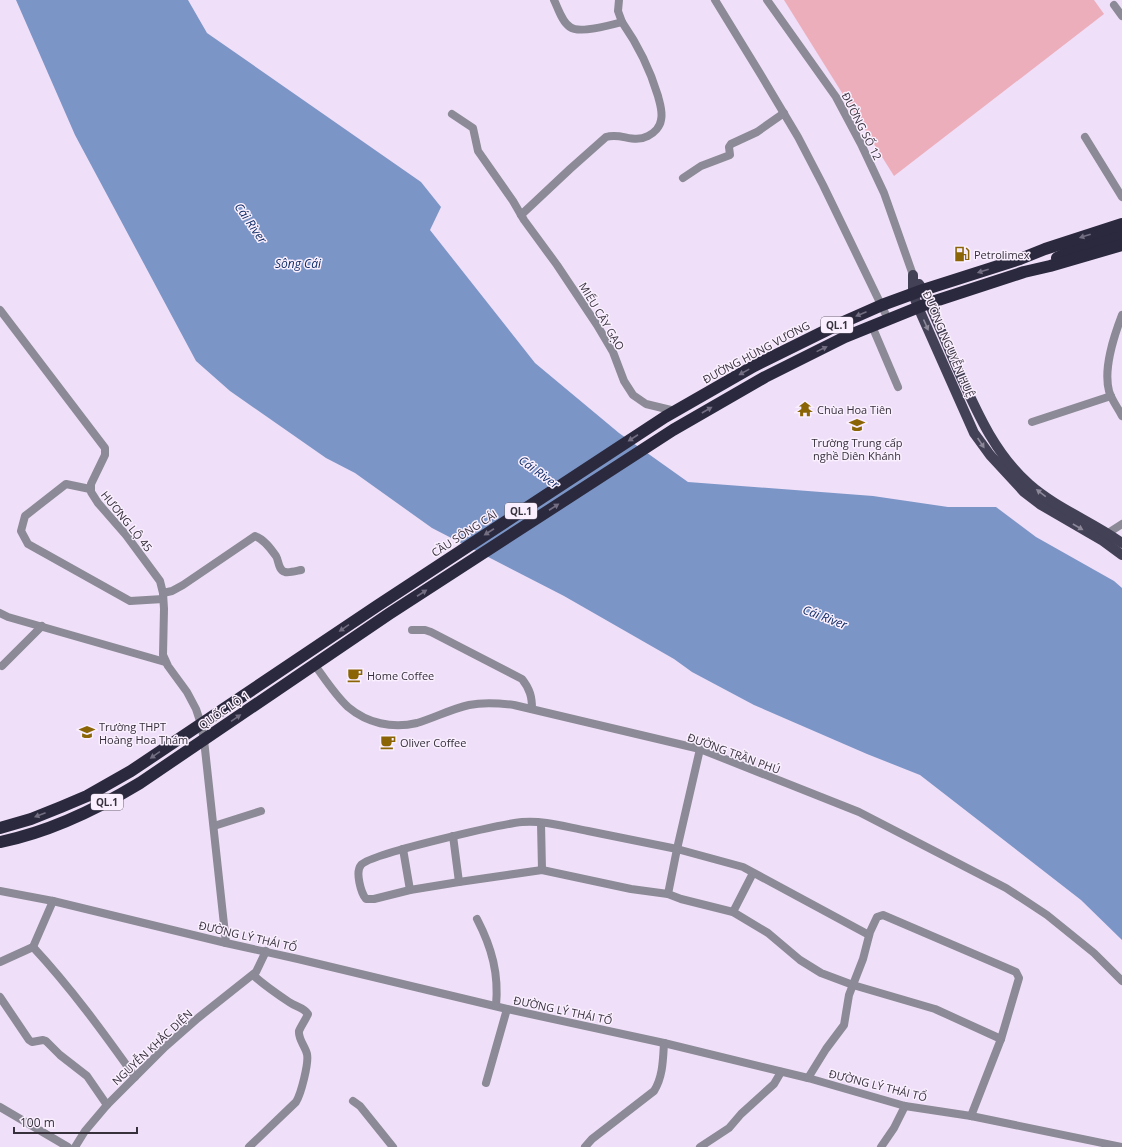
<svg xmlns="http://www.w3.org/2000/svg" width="1122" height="1147" viewBox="0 0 1122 1147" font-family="'Open Sans',sans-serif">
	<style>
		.green { fill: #edaebb }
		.water { fill: #7b95c7 }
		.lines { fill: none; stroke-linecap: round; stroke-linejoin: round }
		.minor { stroke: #8b8a96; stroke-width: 8 }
		.major { stroke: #434155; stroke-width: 10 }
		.highway { stroke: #2b293e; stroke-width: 12 }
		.oneway { fill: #736e81 }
		.oneway2 { fill: #8c8799 }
		.labels { text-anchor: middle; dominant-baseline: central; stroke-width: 3; stroke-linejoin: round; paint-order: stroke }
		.shield { fill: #f9effe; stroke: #716a76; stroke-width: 1 }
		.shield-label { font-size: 10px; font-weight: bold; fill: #37313b }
		.street-label { font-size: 11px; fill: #37313b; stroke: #f9effe }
		.poi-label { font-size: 11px; fill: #37313b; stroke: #f9effe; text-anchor: start }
		.water-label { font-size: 12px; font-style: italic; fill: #102c67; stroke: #f9effe }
	</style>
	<rect width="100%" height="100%" fill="#efdff8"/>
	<path class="green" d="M784,0H1094L1104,14L894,176Z"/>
	<path class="water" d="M16,0H188L207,33L421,182L441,207L430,230L535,363L619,433L688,482L873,496L948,507H996L1036,537L1114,581L1122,588V940L1081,900L920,775L867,754L754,705L692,672L674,659L564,596L432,528L355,473L326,458L230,391L196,361L75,135Z"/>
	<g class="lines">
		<g class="minor">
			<path d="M619,0L618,11L622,22"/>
			<path d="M715,0L761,75L798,137L823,185L888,319"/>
			<path d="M767,0L836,97L861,144L884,193L913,275"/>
			<path d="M1114,5L1122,16"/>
			<path d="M452,114L473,128L478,151L513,201L524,220L557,265L597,325L613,352L624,381L633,395L646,404L675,411"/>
			<path d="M1085,137L1122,197"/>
			<path d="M683,178L701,166L730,155L729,147L731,144L757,132L784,113"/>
			<path d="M521,215L570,169L606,137C621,132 633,144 648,136C654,133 660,127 661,120C663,112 660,104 658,96C650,69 638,45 622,22C611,25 579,34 570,27C562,22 558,8 554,0"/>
			<path d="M0,310L105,448V455L91,484V492L98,503L126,535L160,581L163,593L164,609L163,655L168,666L187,692L196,709L201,724L204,740L226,943"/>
			<path d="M1122,315C1114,336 1103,368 1109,391C1111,399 1118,408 1122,416"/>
			<path d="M872,326L898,387"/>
			<path d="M1032,422L1111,396"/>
			<path d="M90,489L66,484L25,516L21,531L28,544L130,601L163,599"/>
			<path d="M1105,537L1108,533L1122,524"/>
			<path d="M163,593L172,591L183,585L255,536C264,539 271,549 276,556C279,561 278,570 285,572C289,573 296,571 301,570"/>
			<path d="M0,613L8,617L165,662"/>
			<path d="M412,630H425L431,632L522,679C530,689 532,697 532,709"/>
			<path d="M314,664C325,679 335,695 348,707C367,723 392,729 417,723C434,718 451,709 469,705C483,702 499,703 514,705L700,749L859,812L1006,888L1047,915L1094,953L1122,981"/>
			<path d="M2,666L42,626"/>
			<path d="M541,823L542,870"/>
			<path d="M214,826L261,811"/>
			<path d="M453,836L459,882"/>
			<path d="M403,849L410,890"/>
			<path d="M0,891L53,901L226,943L298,959L507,1009L664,1043L808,1078L905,1106L971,1116L1122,1147"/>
			<path d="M668,894L631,889L542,870L459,882L410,890L374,899H366C361,893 355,872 361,865C369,854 502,824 522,822C544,820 566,827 588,831C618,837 647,843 677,849L700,749"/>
			<path d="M733,912L753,873"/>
			<path d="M477,919C492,948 499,974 496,1006"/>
			<path d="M869,935L743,867L677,849L668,894L681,899L733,912L768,933L800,960L821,973L853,985L935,1009L1001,1039L971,1116"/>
			<path d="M33,947C71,988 103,1032 135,1077"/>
			<path d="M0,962L33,947L53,901"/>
			<path d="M0,997L29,1040L32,1042L43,1040L46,1041L60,1055L87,1076L107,1105"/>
			<path d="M808,1078L826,1049L844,1025L849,995L863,959L870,932L877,917L883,915L1016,972L1019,978L1001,1039"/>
			<path d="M486,1083L507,1009"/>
			<path d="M353,1101L360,1106L393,1147"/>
			<path d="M0,1107L68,1147"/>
			<path d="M75,1147L85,1131L107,1105L165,1047L198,1018L256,972L266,951"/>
			<path d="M249,1147L296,1102C301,1094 309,1063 307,1054C305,1046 298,1039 299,1031C301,1026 306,1019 308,1014C303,1007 296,1007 289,1002C277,994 264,985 253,975"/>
			<path d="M585,1147L592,1139L654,1091C663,1077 663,1059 664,1043"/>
			<path d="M700,1147L729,1128L741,1114L774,1084L781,1072"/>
			<path d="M881,1147L894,1128L905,1106"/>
		</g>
		<g class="major">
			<path d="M913,275V294L918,307L974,433L990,455L1024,492L1041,505L1103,541L1122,555"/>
			<path d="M919,284L923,290C935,316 946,342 957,368C976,410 994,453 1029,484C1056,508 1093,522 1122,543"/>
		</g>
		<g class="highway">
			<path d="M1057,258L1074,250L1122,235"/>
			<path d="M0,828L31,819L61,807L87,796L131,771L377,606L665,417L754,366L839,324L882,305L923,290L1020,259L1045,249L1122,224"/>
			<path d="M0,842C50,832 97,809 140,783L389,614L673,430L765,377L845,337L929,303L1024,272L1050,266L1122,245"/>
		</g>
	</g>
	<defs><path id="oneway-solid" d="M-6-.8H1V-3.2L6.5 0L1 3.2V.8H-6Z"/></defs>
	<g class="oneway">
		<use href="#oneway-solid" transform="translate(1085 236) rotate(162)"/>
		<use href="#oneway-solid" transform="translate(983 271) rotate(162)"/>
		<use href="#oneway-solid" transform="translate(861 314) rotate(157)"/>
		<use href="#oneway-solid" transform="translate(822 349) rotate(-26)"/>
		<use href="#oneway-solid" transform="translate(744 372) rotate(151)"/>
		<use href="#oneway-solid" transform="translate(707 410) rotate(-30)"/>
		<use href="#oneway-solid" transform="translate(633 438) rotate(147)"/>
		<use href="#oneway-solid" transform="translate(554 507) rotate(-33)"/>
		<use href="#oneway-solid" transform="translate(489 532) rotate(147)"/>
		<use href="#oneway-solid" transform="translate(422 593) rotate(-33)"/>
		<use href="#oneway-solid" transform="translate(344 628) rotate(146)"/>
		<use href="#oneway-solid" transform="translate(236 718) rotate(-34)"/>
		<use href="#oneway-solid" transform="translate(155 755) rotate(145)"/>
		<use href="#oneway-solid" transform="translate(40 815) rotate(159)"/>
	</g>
	<g class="oneway2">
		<use href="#oneway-solid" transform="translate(926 325) rotate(66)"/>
		<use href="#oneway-solid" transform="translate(981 443) rotate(56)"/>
		<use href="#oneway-solid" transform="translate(1041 493) rotate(-143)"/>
		<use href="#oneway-solid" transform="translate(1078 527) rotate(30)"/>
	</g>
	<defs>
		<symbol id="fuel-bare" viewBox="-9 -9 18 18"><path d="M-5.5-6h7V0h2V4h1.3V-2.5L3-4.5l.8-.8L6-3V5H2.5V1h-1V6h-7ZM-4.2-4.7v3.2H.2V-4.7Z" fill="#8b6505" stroke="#f9effe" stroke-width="2.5" paint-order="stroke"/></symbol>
		<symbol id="temple-bare" viewBox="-9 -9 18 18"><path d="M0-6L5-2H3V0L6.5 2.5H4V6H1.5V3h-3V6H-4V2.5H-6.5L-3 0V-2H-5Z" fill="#8b6505" stroke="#f9effe" stroke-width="2.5" paint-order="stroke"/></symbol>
		<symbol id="school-bare" viewBox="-9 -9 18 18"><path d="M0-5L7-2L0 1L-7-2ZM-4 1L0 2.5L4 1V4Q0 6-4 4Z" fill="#8b6505" stroke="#f9effe" stroke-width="2.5" paint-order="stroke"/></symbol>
		<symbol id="cafe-bare" viewBox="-9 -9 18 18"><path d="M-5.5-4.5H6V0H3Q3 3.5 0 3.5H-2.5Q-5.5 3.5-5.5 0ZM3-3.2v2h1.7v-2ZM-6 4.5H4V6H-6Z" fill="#8b6505" stroke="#f9effe" stroke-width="2.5" paint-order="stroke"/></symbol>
	</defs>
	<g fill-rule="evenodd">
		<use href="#fuel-bare" x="951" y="243" width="22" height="22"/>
		<use href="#temple-bare" x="794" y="398" width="22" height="22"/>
		<use href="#school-bare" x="846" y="414" width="22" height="22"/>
		<use href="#cafe-bare" x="344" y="664" width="22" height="22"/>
		<use href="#school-bare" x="76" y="721" width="22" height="22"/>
		<use href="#cafe-bare" x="377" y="731" width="22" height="22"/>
	</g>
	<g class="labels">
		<g class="shield">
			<rect x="821" y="317" width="32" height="16" rx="3"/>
			<rect x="505" y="503" width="32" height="16" rx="3"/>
			<rect x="91" y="794" width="32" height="16" rx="3"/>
		</g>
		<g class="shield-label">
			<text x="837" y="325">QL.1</text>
			<text x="521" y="511">QL.1</text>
			<text x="107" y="802">QL.1</text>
		</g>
		<g class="street-label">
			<text transform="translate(862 126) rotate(63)">ĐƯỜNG SỐ 12</text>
			<text transform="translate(602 316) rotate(59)">MIẾU CÂY GẠO</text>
			<text transform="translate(949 344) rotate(67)">ĐƯỜNG NGUYỄN HUỆ</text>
			<text transform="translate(756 352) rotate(-28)">ĐƯỜNG HÙNG VƯƠNG</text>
			<text transform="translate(127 521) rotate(51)">HƯƠNG LỘ 45</text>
			<text transform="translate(464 533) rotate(-33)">CẦU SÔNG CÁI</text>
			<text transform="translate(224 710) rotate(-34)">QUỐC LỘ 1</text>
			<text transform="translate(734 753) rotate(20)">ĐƯỜNG TRẦN PHÚ</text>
			<text transform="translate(248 936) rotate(13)">ĐƯỜNG LÝ THÁI TỔ</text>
			<text transform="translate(563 1010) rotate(12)">ĐƯỜNG LÝ THÁI TỔ</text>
			<text transform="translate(152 1047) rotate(-43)">NGUYỄN KHẮC DIỆN</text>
			<text transform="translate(878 1085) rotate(14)">ĐƯỜNG LÝ THÁI TỔ</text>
		</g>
		<g class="poi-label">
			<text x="974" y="254">Petrolimex</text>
			<text x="817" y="409">Chùa Hoa Tiên</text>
			<text x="857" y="442" text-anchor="middle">Trường Trung cấp<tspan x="857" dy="13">nghề Diên Khánh</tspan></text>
			<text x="367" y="675">Home Coffee</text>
			<text x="99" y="726">Trường THPT<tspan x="99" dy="13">Hoàng Hoa Thám</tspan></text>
			<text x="400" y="742">Oliver Coffee</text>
		</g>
		<g class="water-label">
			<text transform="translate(251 223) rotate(55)">Cái River</text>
			<text x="298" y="263">Sông Cái</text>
			<text transform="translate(539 472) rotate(36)">Cái River</text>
			<text transform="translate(825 617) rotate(21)">Cái River</text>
		</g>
	</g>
	<path d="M14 1127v6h123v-6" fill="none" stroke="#37313b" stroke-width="2"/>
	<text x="20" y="1127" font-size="12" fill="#37313b" stroke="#f9effe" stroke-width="3" paint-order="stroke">100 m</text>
</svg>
